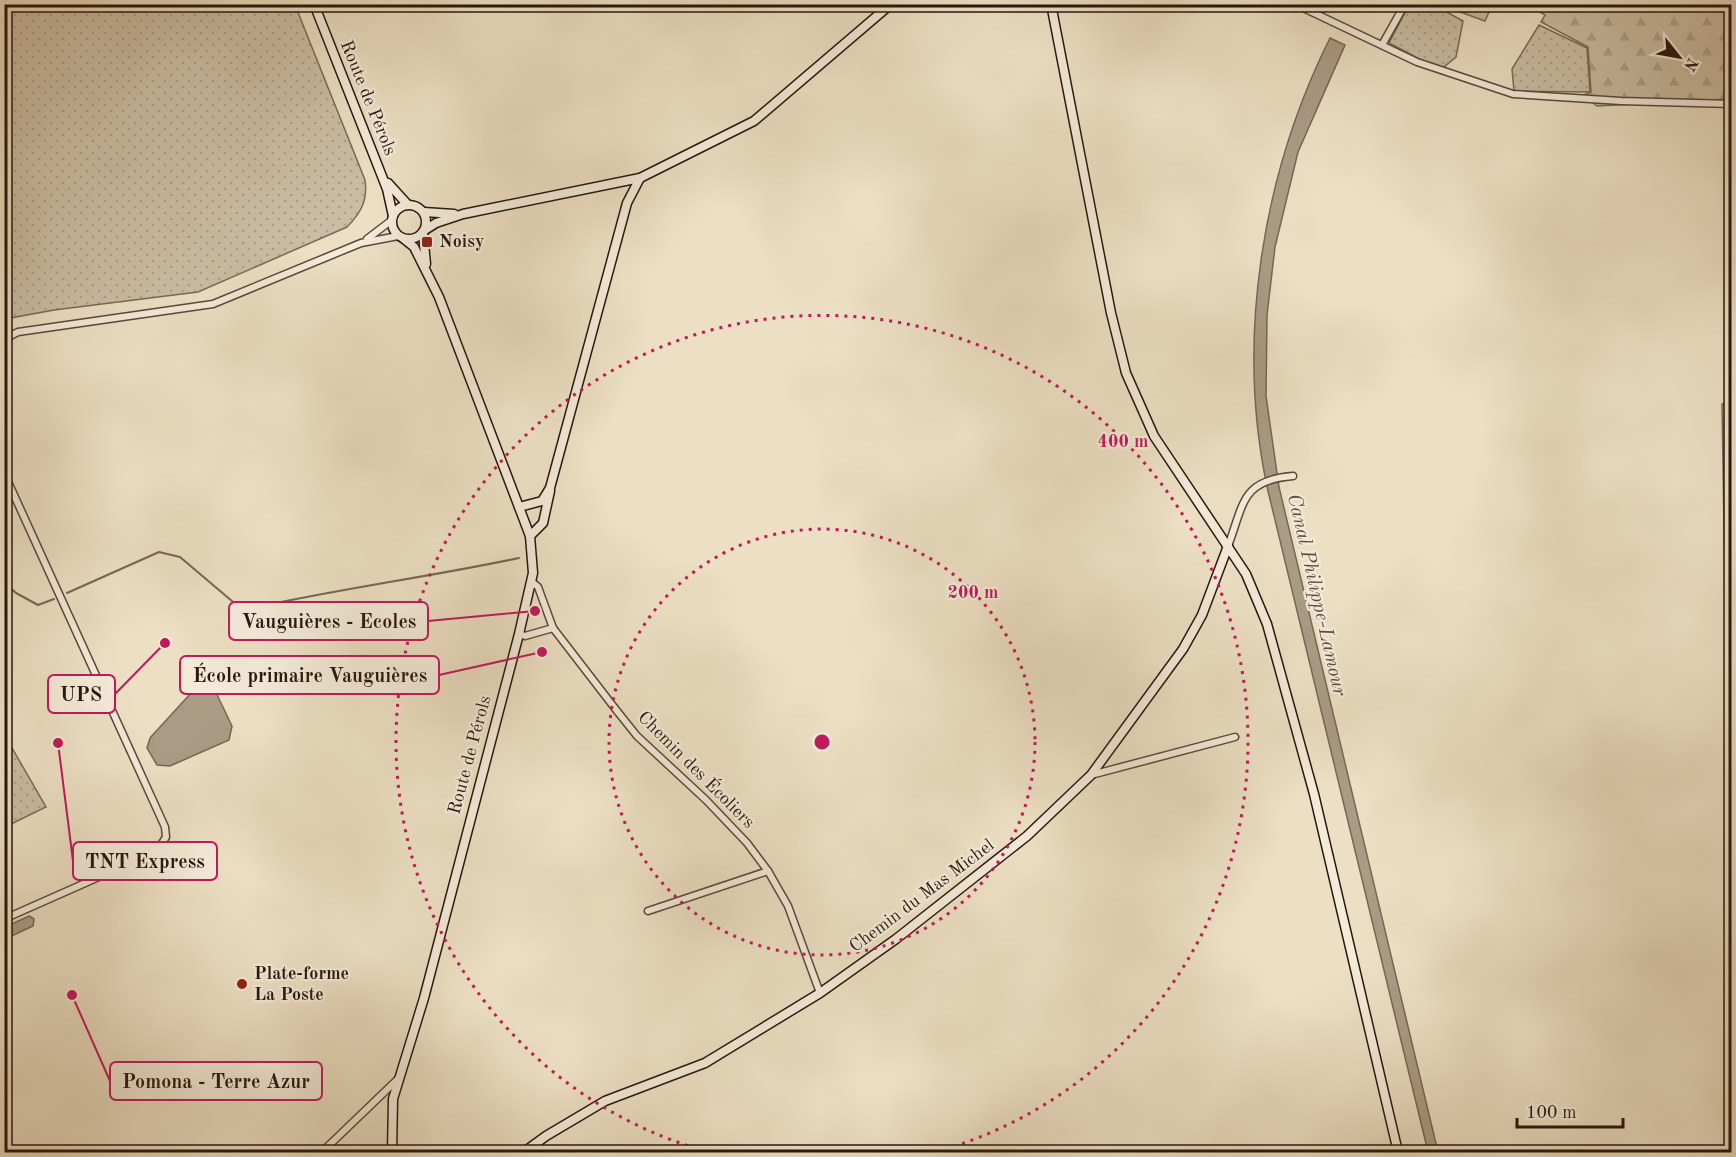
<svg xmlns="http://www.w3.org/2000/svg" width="1736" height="1157" viewBox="0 0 1736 1157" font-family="'Old Standard TT',serif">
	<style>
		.grass { fill: url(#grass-dots); stroke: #7a6a59; stroke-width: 1.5 }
		.forest { fill: url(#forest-firs); stroke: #7a6a59; stroke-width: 1.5 }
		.water { fill: #aa9b85; stroke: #766655; stroke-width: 1.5 }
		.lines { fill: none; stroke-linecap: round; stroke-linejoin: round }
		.stream { stroke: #766655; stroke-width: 2 }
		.street-casing { stroke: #5a483b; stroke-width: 9 }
		.secondary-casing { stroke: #29160e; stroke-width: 11 }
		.street { stroke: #f3ead8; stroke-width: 6 }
		.secondary { stroke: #f3ead8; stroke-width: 8 }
		.ring { fill: none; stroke: #c2185b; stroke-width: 3; stroke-dasharray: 3 6 }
		.poi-dot { fill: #8f2418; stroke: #f3ead8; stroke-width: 2 }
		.labels { text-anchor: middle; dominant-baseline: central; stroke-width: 4.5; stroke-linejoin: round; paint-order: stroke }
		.street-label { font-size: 18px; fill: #29160e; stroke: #f3ead8 }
		.poi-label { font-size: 18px; font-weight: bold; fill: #29160e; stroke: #f3ead8; text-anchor: start }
		.water-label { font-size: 20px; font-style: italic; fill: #5d4b3e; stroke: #f3ead8 }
		.centre { fill: #c2185b; stroke: #f3ead8; stroke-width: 3 }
		.ring-label { font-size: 18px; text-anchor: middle; font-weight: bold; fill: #c2185b; stroke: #f3ead8; stroke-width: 4.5; stroke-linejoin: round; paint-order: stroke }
		.leader { fill: none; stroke: #c2185b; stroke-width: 2 }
		.callout-dot { fill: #c2185b; stroke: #f3ead8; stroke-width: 2 }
		.callout { fill: #f3ead8; stroke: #c2185b; stroke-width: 2 }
		.callout-label { font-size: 20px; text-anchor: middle; font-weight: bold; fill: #29160e }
	</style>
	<defs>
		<pattern id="grass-dots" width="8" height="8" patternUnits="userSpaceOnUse" patternTransform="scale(1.5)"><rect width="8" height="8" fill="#cbbda4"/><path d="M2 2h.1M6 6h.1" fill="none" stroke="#aea28c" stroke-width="1.8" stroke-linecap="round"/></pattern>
		<pattern id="forest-firs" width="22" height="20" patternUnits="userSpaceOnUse" patternTransform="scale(1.5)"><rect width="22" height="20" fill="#cbbda4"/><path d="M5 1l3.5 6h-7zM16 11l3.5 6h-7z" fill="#aea28c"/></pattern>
	</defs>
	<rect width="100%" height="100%" fill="#ecdfc3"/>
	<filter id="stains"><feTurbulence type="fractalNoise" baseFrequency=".00333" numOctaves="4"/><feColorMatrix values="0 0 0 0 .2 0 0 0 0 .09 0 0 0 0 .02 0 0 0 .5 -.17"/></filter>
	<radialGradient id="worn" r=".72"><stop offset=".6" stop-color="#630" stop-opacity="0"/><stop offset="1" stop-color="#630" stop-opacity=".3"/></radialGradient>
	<g class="grass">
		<path d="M4,5H295L365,180C368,200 361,213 347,227L198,292L54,310L5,319Z"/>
		<path d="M1409,5H1434L1463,21L1456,57L1440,70L1389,43Z"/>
		<path d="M1539,25L1587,48L1590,92L1514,91L1512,69Z"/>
		<path d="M4,734L46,807L5,827H4Z"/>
	</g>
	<g class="forest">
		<path d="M1441,5H1492L1485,21Z"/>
		<path d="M1528,5H1731V99L1597,106L1584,95L1591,92L1588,47L1541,22L1545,15Z"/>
		<path d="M1722,404H1732L1731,592H1725Z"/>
	</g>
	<g class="water">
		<path d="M1330,38L1345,45L1298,152L1275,247L1267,315L1266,396L1279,487L1438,1152H1428L1268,491C1235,341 1262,174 1330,38Z"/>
		<path d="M202,681L212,684L232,726L229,740L170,766L157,765L147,748L150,738Z"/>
		<path d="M29,916L34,919L33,926L5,939V927Z"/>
	</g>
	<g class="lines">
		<g class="stream">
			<path d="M4,582L16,593L38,605L54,599"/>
			<path d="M67,593L159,552L180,557L239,607L248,609C338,589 429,577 519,558"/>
		</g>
		<defs>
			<g id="street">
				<path d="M1295,4L1417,62L1513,94L1621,101L1732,104"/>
				<path d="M1382,45L1405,4"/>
				<path d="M367,239L392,220"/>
				<path d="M4,339L18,332L213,304L361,243L398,236"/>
				<path d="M4,473L165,827L166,837L159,848L144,857L4,919"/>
				<path d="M1228,546C1244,504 1241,480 1293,476"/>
				<path d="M531,581L538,587L553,628L617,711L637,736L706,800L747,843L768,871L788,906L820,993"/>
				<path d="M519,634L525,636L553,628"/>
				<path d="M1091,775L1235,737"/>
				<path d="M648,911L768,871"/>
				<path d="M322,1152L398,1079"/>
			</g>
			<g id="secondary">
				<path d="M314,4L387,189L393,216"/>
				<path d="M1051,4L1111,313L1126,373L1154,436L1246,574L1267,624L1314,794L1398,1152"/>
				<path d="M388,183L408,205"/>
				<circle cx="409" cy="222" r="17"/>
				<path d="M424,212L454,214"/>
				<path d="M425,230L436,223L463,214L640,178"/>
				<path d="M423,233L426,264"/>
				<path d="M519,507L542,501L550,488L627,203L640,178L754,121L891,4"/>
				<path d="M530,536L543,523L550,491"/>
				<path d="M392,1152L393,1099L424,998L519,634L533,573L530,536L439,297L414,247L404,239"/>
				<path d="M524,1152L546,1136L605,1101L705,1063L820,993L896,939L1027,836L1091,775L1183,649L1202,615L1228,546"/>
			</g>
		</defs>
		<use href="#street" class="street-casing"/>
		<use href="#secondary" class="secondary-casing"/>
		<use href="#street" class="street"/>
		<use href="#secondary" class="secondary"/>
	</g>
	<g class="ring">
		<circle cx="822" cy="742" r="213"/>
		<path d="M705 1151A426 426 0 1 1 939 1151"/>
	</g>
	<g class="poi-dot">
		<rect x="421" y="236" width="12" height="12" rx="3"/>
		<circle cx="242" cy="984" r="6"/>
	</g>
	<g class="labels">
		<g class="street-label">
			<text transform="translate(368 98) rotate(68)">Route de Pérols</text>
			<text transform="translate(470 755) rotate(-75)">Route de Pérols</text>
			<text transform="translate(696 770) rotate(45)">Chemin des Écoliers</text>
			<text transform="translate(922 896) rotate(-37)">Chemin du Mas Michel</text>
		</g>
		<g class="poi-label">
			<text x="439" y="242">Noisy</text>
			<text x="254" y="974">Plate-forme<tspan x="254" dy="21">La Poste</tspan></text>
		</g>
		<g class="water-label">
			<text transform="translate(1316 595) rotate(77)">Canal Philippe-Lamour</text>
		</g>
	</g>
	<circle cx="822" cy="742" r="9" class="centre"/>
	<g class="ring-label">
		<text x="1123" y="447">400 m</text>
		<text x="973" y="598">200 m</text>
	</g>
	<path class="leader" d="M535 611L428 621M542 652L439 675M165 643L115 694M58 743L73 861M72 995L110 1081"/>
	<g class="callout-dot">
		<circle cx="535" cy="611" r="6"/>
		<circle cx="542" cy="652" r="6"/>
		<circle cx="165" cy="643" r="6"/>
		<circle cx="58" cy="743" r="6"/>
		<circle cx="72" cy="995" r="6"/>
	</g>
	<g class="callout">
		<rect x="229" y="602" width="199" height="38" rx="6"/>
		<rect x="180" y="656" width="259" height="38" rx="6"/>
		<rect x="48" y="675" width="67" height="38" rx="6"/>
		<rect x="73" y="842" width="144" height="38" rx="6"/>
		<rect x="110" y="1062" width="212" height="38" rx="6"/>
	</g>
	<g class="callout-label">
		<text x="329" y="628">Vauguières - Ecoles</text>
		<text x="310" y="682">École primaire Vauguières</text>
		<text x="81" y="701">UPS</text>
		<text x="145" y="868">TNT Express</text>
		<text x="216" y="1088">Pomona - Terre Azur</text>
	</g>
	<rect width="1736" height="1157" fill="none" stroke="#ecdfc3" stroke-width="24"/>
	<rect x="6" y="6" width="1724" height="1145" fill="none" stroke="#29160e" stroke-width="3"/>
	<rect x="12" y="12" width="1712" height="1133" fill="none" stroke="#29160e" stroke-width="1.5"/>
	<g transform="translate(1679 57) rotate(121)" stroke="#f3ead8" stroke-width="4.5" paint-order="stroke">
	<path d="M0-4.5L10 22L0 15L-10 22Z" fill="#29160e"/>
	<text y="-9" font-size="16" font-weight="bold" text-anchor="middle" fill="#29160e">N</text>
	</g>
	<path d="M1517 1118v9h106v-9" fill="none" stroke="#29160e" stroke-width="3"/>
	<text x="1526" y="1118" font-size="18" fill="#29160e" stroke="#f3ead8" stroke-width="4.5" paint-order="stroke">100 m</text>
	<rect width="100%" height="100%" filter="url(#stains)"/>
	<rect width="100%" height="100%" fill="url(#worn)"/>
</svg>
